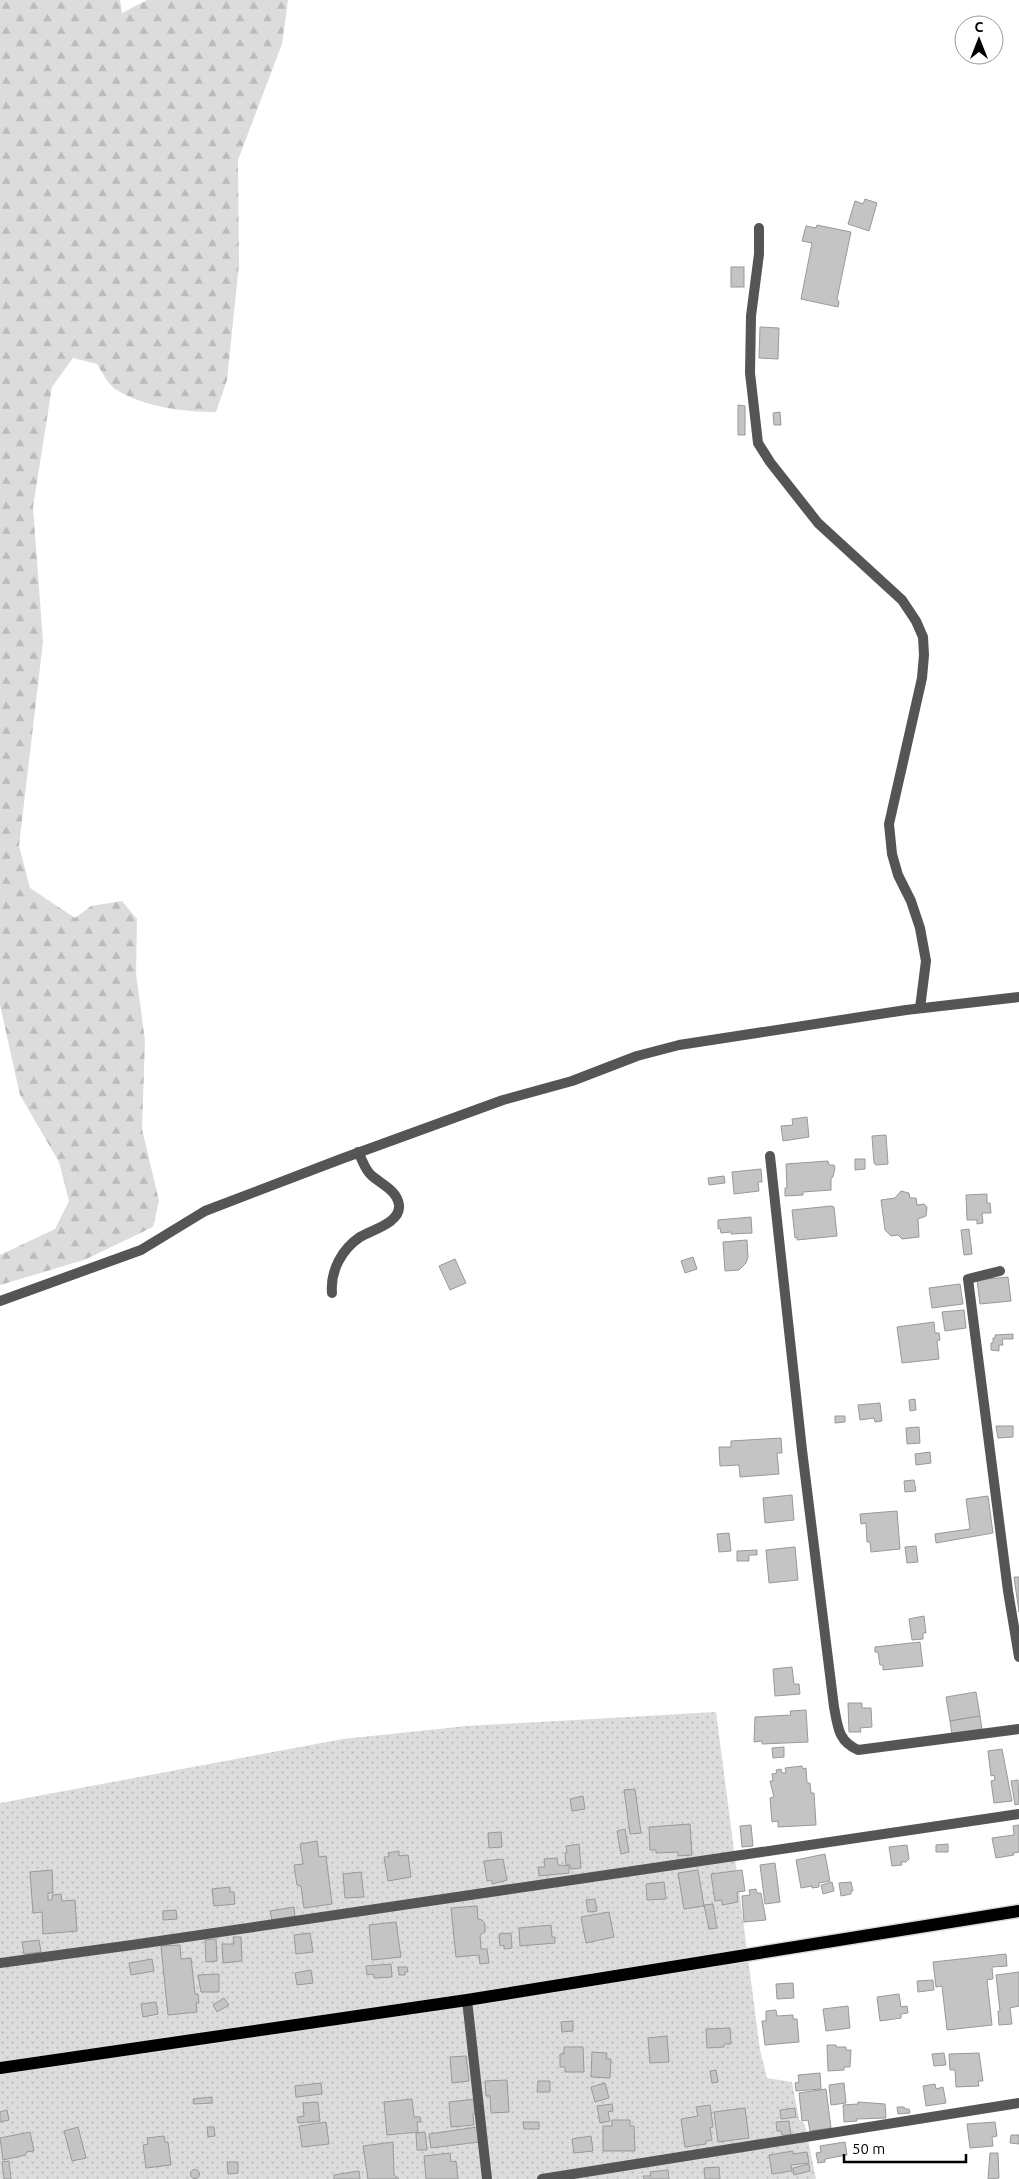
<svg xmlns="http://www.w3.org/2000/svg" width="1019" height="2179" viewBox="0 0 1019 2179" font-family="Ubuntu,sans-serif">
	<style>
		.forest { fill: url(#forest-firs) }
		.garden { fill: url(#garden-dots) }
		.building { fill: #c4c4c4; stroke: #999 }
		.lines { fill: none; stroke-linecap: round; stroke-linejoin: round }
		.primary-casing { stroke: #dbdbdb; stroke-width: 15 }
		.minor { stroke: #555; stroke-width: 10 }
		.tertiary { stroke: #555; stroke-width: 10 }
		.primary { stroke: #000; stroke-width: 12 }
	</style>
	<defs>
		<pattern id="forest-firs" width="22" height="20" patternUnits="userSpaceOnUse" patternTransform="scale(1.25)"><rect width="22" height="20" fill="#dcdcdc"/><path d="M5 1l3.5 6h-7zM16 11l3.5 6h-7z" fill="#bbb"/></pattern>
		<pattern id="garden-dots" width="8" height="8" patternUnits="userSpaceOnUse" patternTransform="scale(1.25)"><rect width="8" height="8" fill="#dcdcdc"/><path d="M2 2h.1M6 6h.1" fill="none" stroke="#bbb" stroke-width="1.8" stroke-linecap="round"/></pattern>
	</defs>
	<rect width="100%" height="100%" fill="#fff"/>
	<path class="forest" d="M0,0H120L122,13L147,0H288L282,44L238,160L239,264L227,380L216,412C183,412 144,407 115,389C108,384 102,372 97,364L73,358L52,387L33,507L43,642L19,846L30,888L75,918L91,906L122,901L137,919L136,973L145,1041L142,1129L159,1201L153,1227L84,1260L0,1285V1255L55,1229L69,1201L59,1162L20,1095L0,1005Z"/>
	<path class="garden" d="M716,1712L760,2050L767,2078L792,2082L799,2119L805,2125L816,2179H0V1803L343,1739L467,1726Z"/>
	<g class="building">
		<path d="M865,199L877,203L869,231L848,224L855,201L863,204Z"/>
		<path d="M817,225L851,232L837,299L839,302L838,307L801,299L812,243L802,241L806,226L816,228Z"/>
		<rect x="731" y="267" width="13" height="20"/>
		<path d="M760,327L779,328L778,359L759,358Z"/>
		<path d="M738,405L745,406V435H738Z"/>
		<path d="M780,412L781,425H774L773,413Z"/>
		<path d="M807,1117L809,1137L783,1141L781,1126L793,1125L792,1119Z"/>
		<path d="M886,1135L888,1164L876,1165L874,1163L872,1136Z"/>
		<path d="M855,1159H865V1169L855,1170Z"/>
		<path d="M828,1161L829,1165H834L835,1168L833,1177L831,1178V1190L803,1192V1195L785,1196V1188H787L786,1164Z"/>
		<path d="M761,1169L762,1182H758L759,1191L734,1194L732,1172Z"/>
		<path d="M724,1176L725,1183L709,1185L708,1178Z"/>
		<path d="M901,1191L909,1193L910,1198H916L917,1205L924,1204L927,1207L926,1216L918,1219L919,1237L902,1239L898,1235L891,1236L885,1230L881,1200L895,1198Z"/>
		<path d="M987,1194V1203H990L991,1213H982L983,1223L977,1224V1220H967L966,1195Z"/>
		<path d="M831,1206L834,1207L837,1236L797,1240V1237L795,1238L792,1210Z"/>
		<path d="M751,1217L752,1233L731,1234V1232L721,1233L720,1228L718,1229V1220Z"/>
		<path d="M969,1229L972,1254L964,1255L961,1230Z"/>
		<path d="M747,1240L748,1257L746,1263L739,1270L725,1271L723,1242Z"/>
		<path d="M693,1257L697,1269L685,1273L681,1261Z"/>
		<path d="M455,1259L466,1283L450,1290L439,1266Z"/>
		<path d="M1008,1277L1011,1301L980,1304L977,1280Z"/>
		<path d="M960,1284L963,1304L932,1308L929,1288Z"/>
		<path d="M964,1310L966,1328L945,1331L942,1312Z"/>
		<path d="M934,1322L935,1333H939L940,1340L937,1341L939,1359L902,1363L897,1327Z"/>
		<path d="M1013,1334V1339H1002L1003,1345H999V1351L991,1350V1343H993V1338H995V1335Z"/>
		<path d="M915,1399L916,1410L910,1411L909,1400Z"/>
		<path d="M880,1403L882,1421L875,1422L874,1418L860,1420L858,1405Z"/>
		<path d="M835,1416H845V1422L835,1423Z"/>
		<path d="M996,1426H1013V1437L998,1438Z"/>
		<path d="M919,1427L920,1443L907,1444L906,1428Z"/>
		<path d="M781,1438L782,1453H777L779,1474L740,1477L739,1465L720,1466L719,1447H731V1441Z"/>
		<path d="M930,1452L931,1463L916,1465L915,1454Z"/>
		<path d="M914,1480L916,1491L905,1492L904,1481Z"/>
		<path d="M792,1495L794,1520L765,1523L763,1498Z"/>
		<path d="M988,1496L993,1533L936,1543L935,1534L970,1529L966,1499Z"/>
		<path d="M897,1511L900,1549L871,1552L870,1542H867L866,1523L861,1524L860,1514Z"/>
		<path d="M729,1533L731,1551L719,1552L717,1534Z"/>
		<path d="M916,1546L918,1562L907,1563L905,1547Z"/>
		<path d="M795,1547L798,1580L769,1583L766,1550Z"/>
		<path d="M757,1550V1555H749V1561H737V1551Z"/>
		<path d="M1014,1577H1019V1612Z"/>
		<path d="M924,1616L926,1633H923V1639L912,1640L909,1619Z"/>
		<path d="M920,1642L923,1666L883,1670V1665H880L878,1652H875V1647Z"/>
		<path d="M792,1667L794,1684H799L800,1694L775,1696L773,1669Z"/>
		<path d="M976,1692L980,1716L950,1721L946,1697Z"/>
		<path d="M848,1703H862V1708H871L872,1727L860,1728L861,1732H849Z"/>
		<path d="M806,1710L808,1742L762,1744V1741L754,1742L755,1717L791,1715L790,1711Z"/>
		<path d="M980,1716L982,1729L952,1734L950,1721Z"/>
		<path d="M784,1747V1757L773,1758L772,1748Z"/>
		<path d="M1002,1749L1012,1801L994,1803L991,1781L995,1780L994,1775L991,1776L988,1751Z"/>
		<path d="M802,1766L803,1769L806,1768L807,1783H810L811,1793H814L816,1825L778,1827V1821L772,1822L770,1798L774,1797L770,1781H773L772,1774L777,1773L776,1770L781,1769L782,1773H786L785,1768Z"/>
		<path d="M1018,1780L1019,1804L1015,1805L1011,1781Z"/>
		<path d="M635,1789L641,1833L630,1834L624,1790Z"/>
		<path d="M583,1796L585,1809L572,1811L570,1799Z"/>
		<path d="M690,1824L692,1855L678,1856V1852L656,1853V1850H650L649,1827Z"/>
		<path d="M751,1825L753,1846L742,1847L740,1826Z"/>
		<path d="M1019,1825V1852L1013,1853L1014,1855L996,1858L992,1838L1014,1835L1013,1826Z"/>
		<path d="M625,1829L629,1852L621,1854L617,1831Z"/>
		<path d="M501,1832L502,1847L489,1848L488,1833Z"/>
		<path d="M317,1841L319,1857L326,1856L332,1904L304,1908L301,1886L297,1885L294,1865L303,1864L300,1844Z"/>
		<path d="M579,1844L581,1868L571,1869L570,1865H566L565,1853H567L566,1846Z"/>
		<path d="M948,1844V1852H936V1845Z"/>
		<path d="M907,1845L909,1859L906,1862H901L902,1865L892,1866L889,1847Z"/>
		<path d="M399,1851V1856L408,1855L411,1877L388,1881L384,1857H389L388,1853Z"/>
		<path d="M825,1854L830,1881L819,1883V1887L812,1888V1886L801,1888L796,1860Z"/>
		<path d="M557,1858L558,1865L569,1866V1873L539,1876L538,1867H545L544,1859Z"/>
		<path d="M503,1859L507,1880L492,1884V1880L487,1881L484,1861Z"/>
		<path d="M775,1863L780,1902L765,1904L760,1865Z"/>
		<path d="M52,1870L53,1893H48V1900H52V1895L61,1894L62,1901L75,1900L77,1931L43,1934L42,1912L33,1913L30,1872Z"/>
		<path d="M698,1870L704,1906L684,1909L678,1873Z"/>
		<path d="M742,1870L745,1891L737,1892L738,1902L722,1905V1900L715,1901L711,1874Z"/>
		<path d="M361,1872L364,1897L345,1898L343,1874Z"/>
		<path d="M664,1882L666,1899L647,1900L646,1884Z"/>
		<path d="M832,1882L834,1891L823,1894L821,1885Z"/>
		<path d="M851,1882L853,1891H851V1894L841,1896L839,1883Z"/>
		<path d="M230,1887V1892H234L235,1904L214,1906L212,1889Z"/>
		<path d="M756,1889L757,1893H761L766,1920L744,1922L742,1896L750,1895L749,1890Z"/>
		<path d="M595,1899L597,1911L588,1912L586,1900Z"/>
		<path d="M713,1904L717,1928L709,1929L704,1905Z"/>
		<path d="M477,1906L478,1919L482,1920L485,1924V1932L480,1935L481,1949H487L489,1963L480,1964L479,1955L456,1957L451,1908Z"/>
		<path d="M294,1907L295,1917L272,1920L270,1911Z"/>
		<path d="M176,1910L177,1919L163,1920V1911Z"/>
		<path d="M609,1912L614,1937L586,1943L581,1917Z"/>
		<path d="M396,1922L401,1957L372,1960L369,1925Z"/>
		<path d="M551,1925L552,1937H555V1943L520,1946L519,1928Z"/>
		<path d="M310,1933L313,1952L296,1954L294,1935Z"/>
		<path d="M511,1933L512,1948L504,1949V1945L500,1946L499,1934Z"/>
		<path d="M233,1937H241L242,1961L223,1963L222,1944H234Z"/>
		<path d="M216,1939L217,1961L206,1962L205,1940Z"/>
		<path d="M39,1940L41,1952L24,1954L22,1942Z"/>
		<path d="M180,1945L181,1959L191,1958L195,1994H198L199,2003H196L197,2012L168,2015L161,1946Z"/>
		<path d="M1006,1954L1007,1966L992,1967L993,1979L987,1980L992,2025L947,2030L942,1986L936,1987L933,1962Z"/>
		<path d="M152,1959L154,1971L131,1975L129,1963Z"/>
		<path d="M391,1964L392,1977L374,1978L373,1974L367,1975L366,1966Z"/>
		<path d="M398,1967H407L408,1972H405V1975H399Z"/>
		<path d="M311,1970L313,1983L297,1985L295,1973Z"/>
		<path d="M1019,1972V2006L1010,2008L1012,2024L999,2025L998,2011H1000L996,1975Z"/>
		<path d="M219,1974V1992H201L198,1975Z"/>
		<path d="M933,1980L934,1990L918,1992L917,1981Z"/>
		<path d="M793,1983L794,1998L777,1999L776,1984Z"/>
		<path d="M899,1994L901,2007L907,2006L908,2013L901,2014V2018L880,2021L877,1997Z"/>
		<path d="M224,1998L229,2005L217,2012L213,2005Z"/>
		<path d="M156,2002L158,2014L143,2017L141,2004Z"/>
		<path d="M848,2006L850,2028L826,2031L823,2009Z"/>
		<path d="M776,2010L777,2016L793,2015V2019H797L799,2042L765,2045L762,2021H766V2011Z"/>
		<path d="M573,2021V2031L562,2032L561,2022Z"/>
		<path d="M730,2028L731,2044H724V2047L707,2048L706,2029Z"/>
		<path d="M667,2036L669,2062L650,2063L648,2038Z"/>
		<path d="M827,2045H836V2047H846V2050H851L850,2067H844V2070L828,2071Z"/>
		<path d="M564,2047H583L584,2072H565V2067H560V2054H564Z"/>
		<path d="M592,2052L607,2053L606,2059H611L610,2078L591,2077Z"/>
		<path d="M944,2053L946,2065L934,2066L932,2054Z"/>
		<path d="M979,2053L983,2081H978L979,2086L956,2087L955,2070H950L949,2054Z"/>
		<path d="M466,2056L469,2081L452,2083L450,2057Z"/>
		<path d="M716,2070L718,2082L712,2083L710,2071Z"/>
		<path d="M820,2073L821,2089L796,2091L795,2083L799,2082L798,2075Z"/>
		<path d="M507,2080L509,2112L491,2113L490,2096H486L485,2081Z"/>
		<path d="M538,2081H550V2092H537Z"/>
		<path d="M321,2083L322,2094L296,2097L295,2086Z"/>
		<path d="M605,2083L609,2098L595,2102L591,2087Z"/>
		<path d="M844,2083L846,2103L831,2105L829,2085Z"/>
		<path d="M935,2084L936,2089L943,2087L946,2103L926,2106L923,2086Z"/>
		<path d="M826,2089L831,2128L810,2131L808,2120L802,2121L799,2093Z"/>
		<path d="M212,2097V2103L194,2104L193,2099Z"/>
		<path d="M412,2099L414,2117H420L421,2122H417L418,2132L387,2135L384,2102Z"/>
		<path d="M475,2099L477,2113L473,2114L474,2125L451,2127L449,2102Z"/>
		<path d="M318,2102L320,2121L298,2123L297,2117L304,2116L303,2103Z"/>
		<path d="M858,2102L885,2104L886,2118L856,2119L857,2121L844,2122L843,2105L858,2104Z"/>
		<path d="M612,2104L613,2111L608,2112L610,2121L600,2123L597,2106Z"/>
		<path d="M710,2105L713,2127L710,2128L712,2140L706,2141V2144L685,2147L681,2119L698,2116L696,2107Z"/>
		<path d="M897,2107H904L905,2109H909L910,2113L898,2114Z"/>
		<path d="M745,2108L749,2138L718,2142L714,2112Z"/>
		<path d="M795,2108L796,2117L781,2119L780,2110Z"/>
		<path d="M7,2110L9,2120L0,2122V2112Z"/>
		<path d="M612,2120H630V2126H634L635,2151H603V2126H612Z"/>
		<path d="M789,2121L791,2135H782L781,2131H777L776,2122Z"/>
		<path d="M326,2122L329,2144L302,2147L299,2126Z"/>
		<path d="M523,2122H539V2129H524Z"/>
		<path d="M995,2122L997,2136L992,2137L993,2146L970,2148L967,2124Z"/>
		<path d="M78,2127L86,2158L72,2161L64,2131Z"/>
		<path d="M207,2127H214L215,2136L208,2137Z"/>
		<path d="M477,2127L479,2142L431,2148L429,2134Z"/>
		<path d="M30,2132L34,2151L26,2152V2155L3,2160L0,2138Z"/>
		<path d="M425,2132L427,2150H417L416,2133Z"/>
		<path d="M1011,2135H1019V2144L1010,2143Z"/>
		<path d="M164,2136L165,2142H168L171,2165L146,2168L143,2145L148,2144L147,2138Z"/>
		<path d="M591,2136L593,2151L574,2153L572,2139Z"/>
		<path d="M393,2142L394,2175L399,2179H368L363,2146Z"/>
		<path d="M845,2142L847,2155L825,2159V2162L818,2163L816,2153L821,2152L820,2146Z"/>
		<path d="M793,2151V2154L807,2152L809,2163L791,2165L792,2171L772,2174L769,2155Z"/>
		<path d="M450,2153L451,2162L456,2161L458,2179H426L424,2156Z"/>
		<path d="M990,2153H998L999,2178L988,2179Z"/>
		<path d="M9,2161L11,2179H4L2,2162Z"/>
		<path d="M227,2162H238V2173L228,2174Z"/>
		<path d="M809,2164L810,2171L794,2175L793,2168Z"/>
		<path d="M719,2167L720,2179H705L704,2168Z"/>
		<circle cx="195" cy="2174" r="4.5"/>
		<path d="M668,2170L669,2179H644L643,2176H651L650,2172Z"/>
		<path d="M359,2171L360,2179H334V2175Z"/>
	</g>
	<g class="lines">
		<defs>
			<path id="primary" d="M0,2068L467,2000L1019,1911"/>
		</defs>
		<use href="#primary" class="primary-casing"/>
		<g class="minor">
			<path d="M759,228V254L751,316L750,373L758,443L770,462L818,523L902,600L916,621L923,637L924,655L922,678L889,824L892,854L898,875L911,901L920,928L926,961L920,1008"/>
			<path d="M770,1156L802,1450L834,1707C838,1727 838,1741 858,1750L1019,1729"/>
			<path d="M1000,1271L968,1279L1008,1591L1019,1657"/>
			<path d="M332,1293C330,1271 342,1249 360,1237C371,1230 401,1223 399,1205C397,1190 381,1184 371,1175C365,1170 362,1159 358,1152"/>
			<path d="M0,1301L141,1250L205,1211L341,1159L503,1100L572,1081L637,1056L679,1045L906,1010L1019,997"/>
			<path d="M467,2000L487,2179"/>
			<path d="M542,2179L1019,2103"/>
		</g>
		<path class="tertiary" d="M0,1963L132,1945L1019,1814"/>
		<use href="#primary" class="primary"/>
	</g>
	<g transform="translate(979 40)"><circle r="24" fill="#ffffff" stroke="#999999"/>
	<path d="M0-4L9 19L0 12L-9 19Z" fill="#000000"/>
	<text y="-8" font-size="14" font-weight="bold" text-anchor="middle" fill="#000000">С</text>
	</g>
	<path d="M844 2154v8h122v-8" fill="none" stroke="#000000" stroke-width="2.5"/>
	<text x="852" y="2154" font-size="15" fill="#000000" stroke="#ffffff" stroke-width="4" paint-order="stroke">50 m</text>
</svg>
